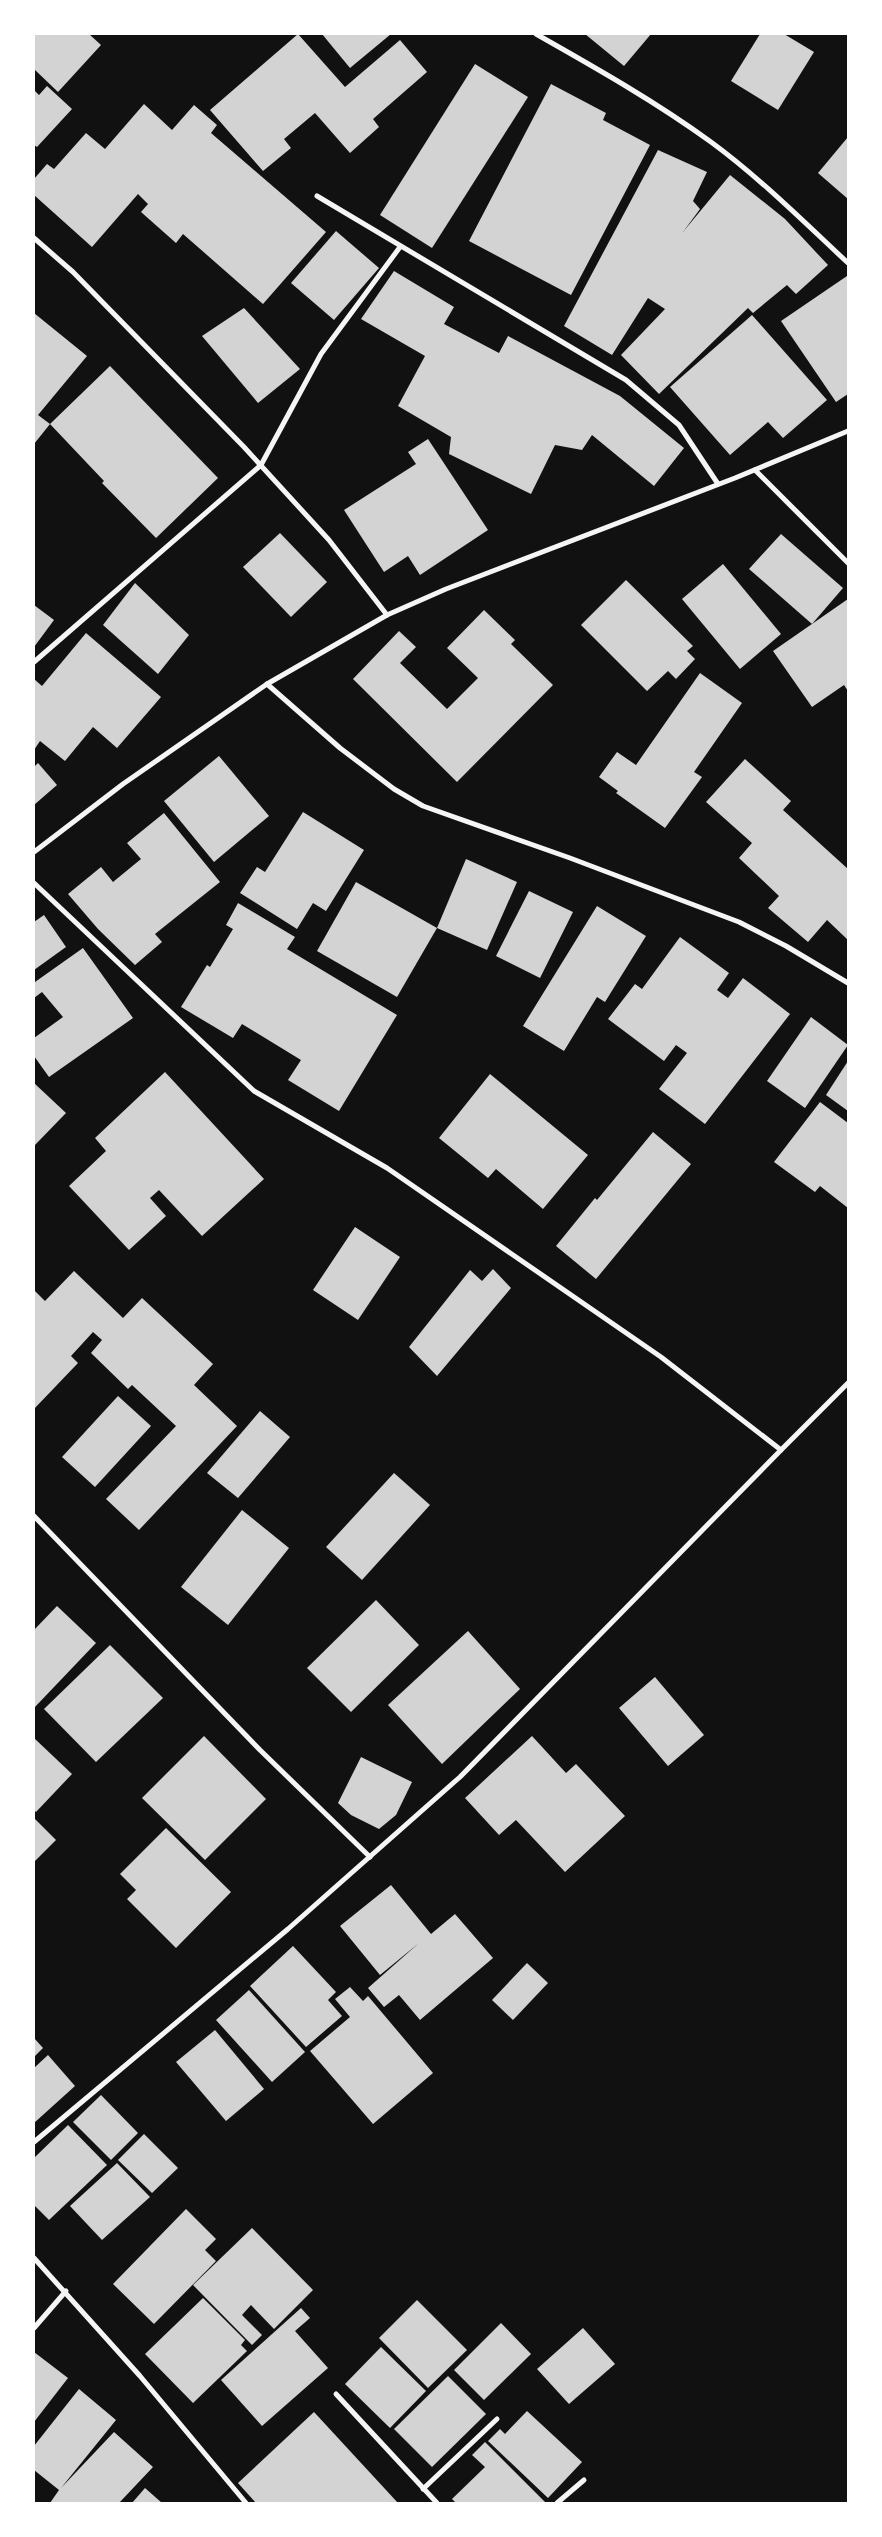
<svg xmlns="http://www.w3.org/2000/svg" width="882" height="2537" viewBox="0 0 882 2537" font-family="'Alegreya Sans',sans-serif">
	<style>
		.building { fill: #d3d3d3 }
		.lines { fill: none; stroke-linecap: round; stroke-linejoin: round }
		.minor { stroke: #f5f5f5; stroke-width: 5 }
	</style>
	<rect width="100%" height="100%" fill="#111"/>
	<g class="building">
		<path d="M34,34H89L101,45L58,92L34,69Z"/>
		<path d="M298,34L345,87L400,40L427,72L373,119L379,127L350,153L315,113L284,139L291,148L263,171L210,110Z"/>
		<path d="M322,34H391L350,68Z"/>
		<path d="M585,34H651L624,66Z"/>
		<path d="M760,34H784L814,52L778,110L731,81Z"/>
		<path d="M475,64L528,97L432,248L380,215Z"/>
		<path d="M551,84L606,113L603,120L650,145L571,295L469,241Z"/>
		<path d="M47,86L72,109L37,147L34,145V90L39,95Z"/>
		<path d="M144,104L172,130L194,105L217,125L211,133L326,232L263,304L183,234L176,243L141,212L148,204L138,194L92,247L34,195V179L47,164L54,169L86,133L105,149Z"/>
		<path d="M848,137V199L818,173Z"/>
		<path d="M658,150L707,172L693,201L700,209L683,232L730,175L785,219L828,265L796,294L787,285L753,313L748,308L659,394L621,355L665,309L648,298L612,355L564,326Z"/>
		<path d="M336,231L379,268L334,320L291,283Z"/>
		<path d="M394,271L454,307L444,324L499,353L508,336L620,396L684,448L654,486L592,435L582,450L555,445L531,494L449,454L451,437L398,406L425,356L361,319Z"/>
		<path d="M847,276L848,394L836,402L781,321Z"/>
		<path d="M244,308L300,369L258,403L202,336Z"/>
		<path d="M34,313L87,356L38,415L50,424L34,444Z"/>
		<path d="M752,315L827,400L783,438L768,422L730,455L670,387Z"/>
		<path d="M110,366L218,478L156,538L102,483L104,481L50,424Z"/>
		<path d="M428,439L488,530L420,575L408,556L384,572L344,510L416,464L408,452Z"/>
		<path d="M280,533L327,582L291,617L243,567Z"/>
		<path d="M781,534L843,588L812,624L749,569Z"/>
		<path d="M723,564L781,634L740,669L682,599Z"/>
		<path d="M626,580L693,646L687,651L695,659L676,679L668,671L647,691L581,625Z"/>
		<path d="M135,583L189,635L158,674L103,625Z"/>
		<path d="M848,599V691L844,685L812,707L773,651Z"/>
		<path d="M34,605L54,620L34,647Z"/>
		<path d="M484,610L515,640L511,644L553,685L457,782L353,679L399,631L416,647L400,663L447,709L478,678L447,648Z"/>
		<path d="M86,633L161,697L117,748L93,727L65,761L40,741L34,750V679L42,686Z"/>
		<path d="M700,673L742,703L694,772L702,777L665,828L616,793L618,791L599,777L617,752L636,765Z"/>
		<path d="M219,756L269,816L214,862L164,801Z"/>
		<path d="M745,759L791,801L783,810L848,869V940L827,920L808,942L768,908L779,896L739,858L752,843L706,802Z"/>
		<path d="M38,763L57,785L34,805V767Z"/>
		<path d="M303,812L364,850L326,911L313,903L297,929L240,893L257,867L265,872Z"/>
		<path d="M164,813L220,882L155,934L162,942L135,965L98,929L68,894L101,867L113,882L141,859L127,843Z"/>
		<path d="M466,859L517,882L487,950L437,928Z"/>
		<path d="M356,882L437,928L397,997L317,951Z"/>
		<path d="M529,891L573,912L540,978L496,956Z"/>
		<path d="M238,903L295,937L287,949L397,1015L339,1111L288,1080L301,1060L242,1024L233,1038L181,1007L207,965L210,967L233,929L226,925Z"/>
		<path d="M597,906L646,936L605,1002L597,997L564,1051L523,1026Z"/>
		<path d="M44,915L66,947L34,970V922Z"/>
		<path d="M680,937L729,973L717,990L728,998L743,978L790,1014L705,1124L659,1089L687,1053L676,1045L664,1061L608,1019L635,984L642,989Z"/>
		<path d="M83,948L133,1018L49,1077L34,1056V1038L63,1017L42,992L34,998V981L35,982Z"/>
		<path d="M811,1017L848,1045L805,1108L767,1081Z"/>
		<path d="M848,1061V1111L826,1095Z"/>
		<path d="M165,1072L264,1179L202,1236L159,1190L150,1198L166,1216L129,1250L69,1186L106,1151L95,1138Z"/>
		<path d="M490,1074L588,1155L543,1209L496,1169L488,1178L439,1138Z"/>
		<path d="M34,1083L66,1113L34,1146Z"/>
		<path d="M820,1102L848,1123V1208L820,1186L815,1192L774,1162Z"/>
		<path d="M653,1132L691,1164L596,1279L556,1246L595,1198L597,1200Z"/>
		<path d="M355,1227L400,1257L358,1320L313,1290Z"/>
		<path d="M493,1269L511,1288L437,1376L409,1347L470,1270L482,1281Z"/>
		<path d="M74,1271L123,1318L142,1298L213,1364L194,1385L237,1426L139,1530L106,1499L176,1426L132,1385L128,1389L91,1353L102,1340L93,1332L71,1356L78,1363L34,1409V1290L45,1301Z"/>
		<path d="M118,1396L151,1426L95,1487L62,1457Z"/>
		<path d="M260,1411L290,1437L238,1498L207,1473Z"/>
		<path d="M394,1473L430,1505L362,1580L326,1547Z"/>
		<path d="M242,1510L289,1548L228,1625L181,1587Z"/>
		<path d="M376,1600L419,1645L351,1712L307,1668Z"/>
		<path d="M57,1606L96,1643L34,1708V1630Z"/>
		<path d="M468,1631L520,1689L442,1764L388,1705Z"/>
		<path d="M110,1645L163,1698L96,1762L44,1709Z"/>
		<path d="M655,1677L704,1735L668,1766L619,1708Z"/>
		<path d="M204,1736L266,1799L205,1860L142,1798Z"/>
		<path d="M532,1736L566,1773L576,1764L625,1816L565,1872L516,1820L499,1835L465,1798Z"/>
		<path d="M34,1738L72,1774L36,1812L34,1810Z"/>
		<path d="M361,1757L412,1782L396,1815L379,1829L351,1815L338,1803Z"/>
		<path d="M34,1818L56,1840L34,1862Z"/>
		<path d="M166,1828L231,1892L176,1948L127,1899L136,1890L120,1874Z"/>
		<path d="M391,1885L431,1934L455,1914L493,1958L420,2020L399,1995L384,2007L368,1988L419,1943L380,1975L340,1926Z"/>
		<path d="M293,1946L336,1992L328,2000L342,2016L306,2047L250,1986Z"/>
		<path d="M527,1963L548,1983L513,2020L492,2000Z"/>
		<path d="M350,1987L363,2001L368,1996L433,2073L373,2124L310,2051L350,2017L335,1999Z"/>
		<path d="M249,1990L305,2052L272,2082L216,2020Z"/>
		<path d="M215,2030L264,2089L226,2121L176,2062Z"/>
		<path d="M34,2038L43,2048L34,2057Z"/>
		<path d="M48,2055L75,2086L34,2123V2068Z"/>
		<path d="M101,2095L138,2133L111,2160L73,2122Z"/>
		<path d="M68,2125L107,2165L49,2220L34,2205V2158Z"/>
		<path d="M144,2134L178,2168L152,2193L118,2160Z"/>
		<path d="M117,2163L150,2197L102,2240L70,2206Z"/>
		<path d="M186,2209L216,2239L205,2250L216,2261L154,2324L113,2284Z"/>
		<path d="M252,2228L313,2290L274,2329L251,2305L242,2315L262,2335L252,2345L193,2285Z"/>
		<path d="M203,2298L245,2340L241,2345L247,2351L193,2403L145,2354Z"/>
		<path d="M417,2300L467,2350L428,2388L379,2338Z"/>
		<path d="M301,2308L310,2318L295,2331L328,2368L262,2426L221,2380Z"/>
		<path d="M501,2323L531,2354L484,2400L454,2370Z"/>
		<path d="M583,2328L615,2364L569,2404L537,2369Z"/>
		<path d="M381,2347L426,2391L390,2428L345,2384Z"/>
		<path d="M34,2352L68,2378L34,2422Z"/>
		<path d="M448,2376L486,2414L432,2467L394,2429Z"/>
		<path d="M79,2389L116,2420L61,2488L114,2432L153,2467L119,2503H50L59,2490L34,2470V2446Z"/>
		<path d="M527,2411L582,2462L548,2498L488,2441L500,2429L505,2434Z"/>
		<path d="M314,2412L398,2503H256L238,2483Z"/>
		<path d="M485,2442L545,2502L544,2503H456L452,2499L485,2467L472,2455Z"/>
		<path d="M145,2488L162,2503H132Z"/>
	</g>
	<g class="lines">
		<g class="minor">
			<path d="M536,34C596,68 656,102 711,142C760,178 804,222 848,263"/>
			<path d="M317,196L626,380L679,425L718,484"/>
			<path d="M34,238L73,272L244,447L329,540L387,615"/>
			<path d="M755,470L848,563"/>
			<path d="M34,662L261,465L321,354L400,247"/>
			<path d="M267,684L340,748L394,789L423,806L570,858L739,922L786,946L848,983"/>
			<path d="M34,852L123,784L267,684L387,615L446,589L735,478L848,431"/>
			<path d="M34,883L254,1091L387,1168L661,1357L781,1450L460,1777L288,1929L34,2142"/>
			<path d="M781,1450L848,1383"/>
			<path d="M34,1516L260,1750L370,1857"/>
			<path d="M34,2258L140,2376L246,2503"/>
			<path d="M34,2328L66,2291"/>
			<path d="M336,2394L437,2503"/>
			<path d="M423,2489L497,2419"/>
			<path d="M557,2503L584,2480"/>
		</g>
	</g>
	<rect width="882" height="2537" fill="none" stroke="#ffffff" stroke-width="70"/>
</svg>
